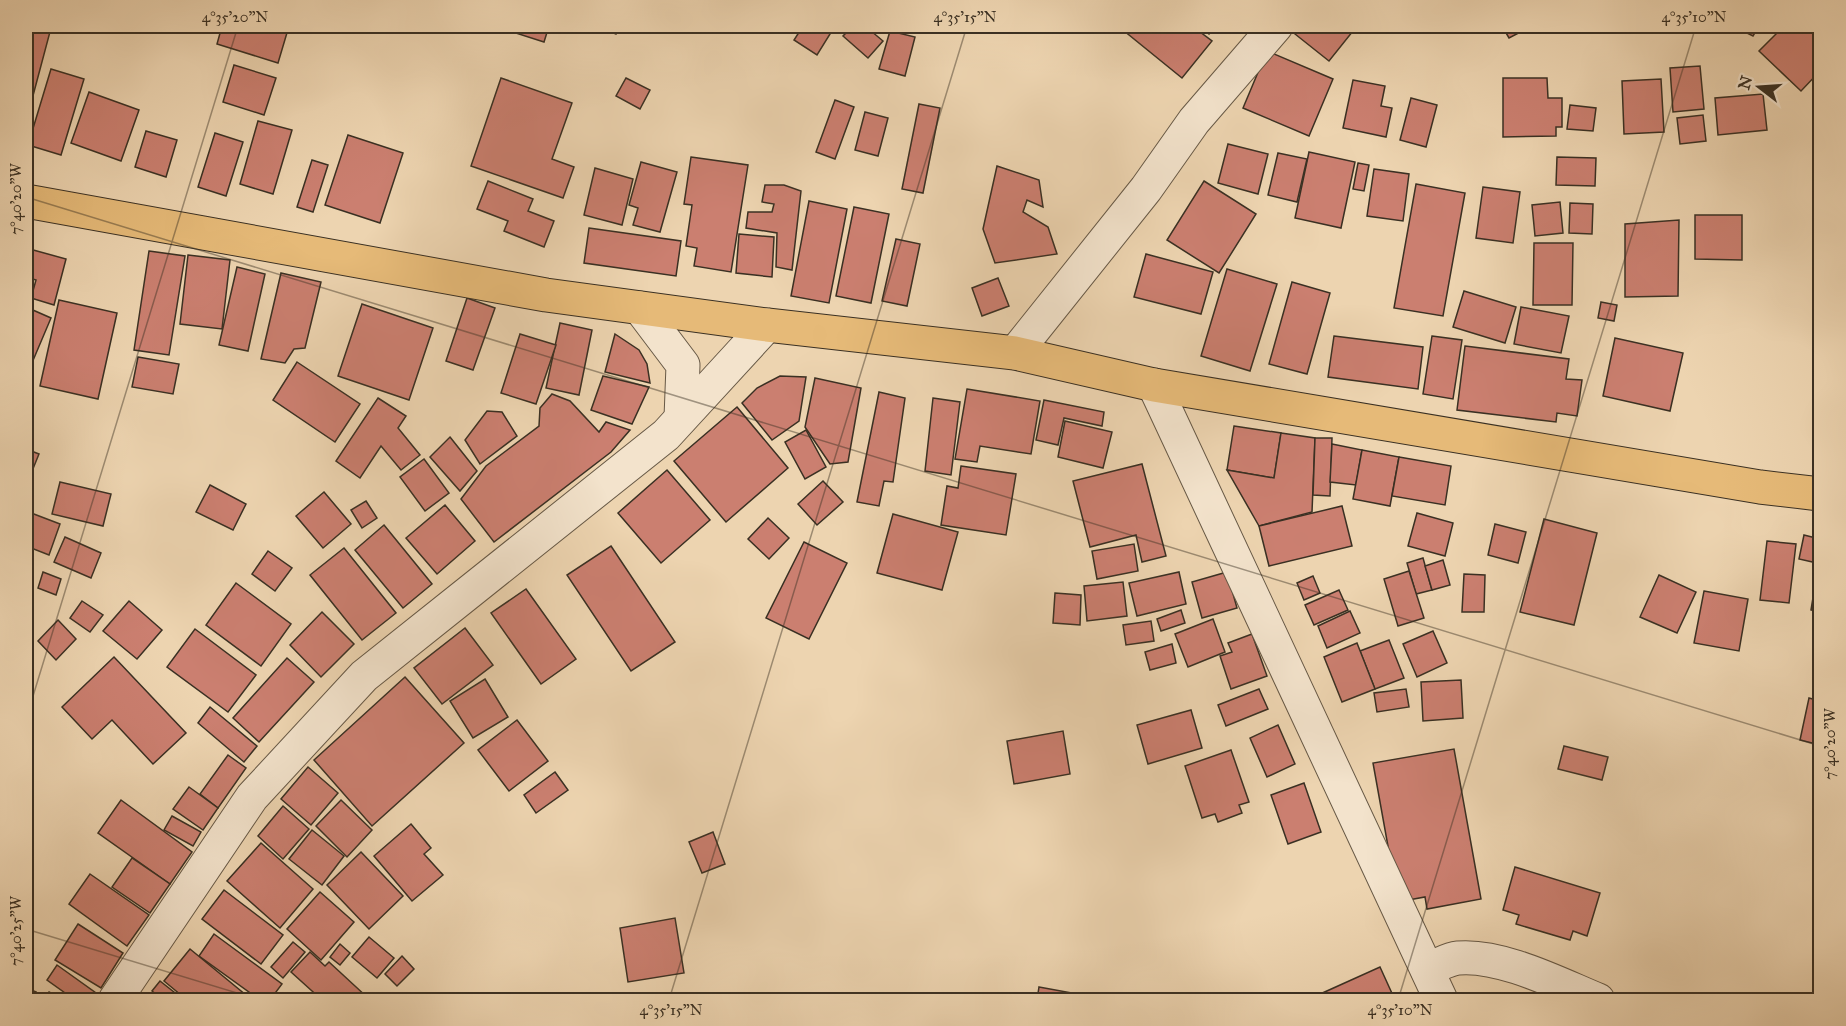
<svg xmlns="http://www.w3.org/2000/svg" width="1846" height="1026" viewBox="0 0 1846 1026" font-family="'IM FELL Great Primer',serif">
	<style>
		.building { fill: #cb7f70; stroke: #3a3023; stroke-width: 1.5 }
		.lines { fill: none; stroke-linecap: round; stroke-linejoin: round }
		.minor-casing { stroke: #675946; stroke-width: 35 }
		.highway-casing { stroke: #3a3023; stroke-width: 35 }
		.minor { stroke: #f3e3cc; stroke-width: 33 }
		.highway { stroke: #e6ba78; stroke-width: 33 }
		.ticks { fill: none; stroke: #3a3023; stroke-width: 1.5; stroke-opacity: 0.45 }
		.neatline { fill: none; stroke: #3a3023; stroke-width: 2 }
		.ticks-label { font-size: 15px; text-anchor: middle; fill: #3a3023 }
	</style>
	<rect width="100%" height="100%" fill="#edd4b0"/>
	<filter id="stains"><feTurbulence type="fractalNoise" baseFrequency=".00333" numOctaves="4"/><feColorMatrix values="0 0 0 0 .2 0 0 0 0 .09 0 0 0 0 .02 0 0 0 .5 -.17"/></filter>
	<radialGradient id="worn" r=".72"><stop offset=".6" stop-color="#630" stop-opacity="0"/><stop offset="1" stop-color="#630" stop-opacity=".3"/></radialGradient>
	<g class="building">
		<path d="M26,26L51,28L26,122Z"/>
		<path d="M222,26H289L278,63L217,44Z"/>
		<path d="M494,26H549L544,42Z"/>
		<path d="M597,26H620L616,34Z"/>
		<path d="M803,26H835L817,55L794,40Z"/>
		<path d="M853,26H865L883,41L868,58L843,36Z"/>
		<path d="M1118,26H1192L1212,41L1182,78Z"/>
		<path d="M1200,26H1217L1209,34Z"/>
		<path d="M1302,26H1357L1329,61L1295,34Z"/>
		<path d="M1502,26H1532L1509,38Z"/>
		<path d="M1733,26H1759L1753,36Z"/>
		<path d="M1784,26H1820V71L1801,91L1759,51Z"/>
		<path d="M890,31L915,37L905,76L879,69Z"/>
		<path d="M1267,51L1333,79L1309,136L1243,108Z"/>
		<path d="M234,65L276,78L264,115L223,102Z"/>
		<path d="M1700,66L1704,109L1673,112L1670,68Z"/>
		<path d="M51,69L84,79L61,155L28,145Z"/>
		<path d="M501,78L572,103L552,159L574,167L563,198L471,166Z"/>
		<path d="M626,78L650,90L640,109L616,96Z"/>
		<path d="M1503,78H1547L1548,98H1562V127H1556V136L1503,137Z"/>
		<path d="M1661,79L1664,132L1624,134L1622,81Z"/>
		<path d="M1353,80L1385,86L1381,106L1392,108L1386,137L1343,128Z"/>
		<path d="M89,92L139,110L121,161L71,143Z"/>
		<path d="M1763,94L1767,130L1718,135L1715,98Z"/>
		<path d="M1411,98L1437,105L1426,147L1400,140Z"/>
		<path d="M835,100L854,107L835,159L816,152Z"/>
		<path d="M919,104L940,108L923,193L902,189Z"/>
		<path d="M1570,105L1596,108L1593,131L1567,129Z"/>
		<path d="M865,112L888,118L878,156L855,150Z"/>
		<path d="M1703,115L1706,141L1680,144L1677,118Z"/>
		<path d="M258,121L292,130L273,194L240,184Z"/>
		<path d="M146,131L177,140L166,177L135,167Z"/>
		<path d="M215,133L243,142L226,196L198,187Z"/>
		<path d="M348,135L403,153L380,223L325,205Z"/>
		<path d="M1228,144L1268,154L1258,194L1218,183Z"/>
		<path d="M1309,152L1355,162L1341,228L1295,218Z"/>
		<path d="M1278,153L1307,159L1297,202L1268,195Z"/>
		<path d="M691,157L748,165L731,272L694,266L697,248L686,246L692,205L684,204Z"/>
		<path d="M1557,157L1596,158L1595,186L1556,185Z"/>
		<path d="M312,160L328,165L313,212L297,207Z"/>
		<path d="M641,162L677,172L660,232L633,225L638,208L629,205Z"/>
		<path d="M1358,163L1369,165L1364,191L1353,189Z"/>
		<path d="M997,166L1039,180L1043,207L1027,200L1023,212L1048,227L1057,254L995,263L983,229Z"/>
		<path d="M595,168L633,179L622,225L584,215Z"/>
		<path d="M1374,169L1409,174L1403,221L1367,216Z"/>
		<path d="M488,181L533,199L528,211L554,221L544,247L504,231L508,221L477,209Z"/>
		<path d="M1204,181L1256,214L1219,273L1167,240Z"/>
		<path d="M1416,184L1465,193L1443,316L1394,308Z"/>
		<path d="M765,185H784L801,191L792,270L776,267L777,233L746,228L748,212H772L774,204L762,202Z"/>
		<path d="M1483,187L1520,192L1513,243L1476,238Z"/>
		<path d="M809,201L847,209L829,303L791,296Z"/>
		<path d="M1560,202L1563,233L1535,236L1532,205Z"/>
		<path d="M1570,203L1593,204L1592,234L1569,233Z"/>
		<path d="M854,207L889,214L871,303L836,296Z"/>
		<path d="M1695,215H1742V260L1695,259Z"/>
		<path d="M1679,220L1678,296L1625,297V224Z"/>
		<path d="M589,228L681,241L676,276L584,263Z"/>
		<path d="M739,234L774,237L772,277L736,273Z"/>
		<path d="M896,239L920,244L907,306L882,301Z"/>
		<path d="M1534,243H1573L1572,305H1533Z"/>
		<path d="M26,248L66,259L54,305L31,298L36,280L26,277Z"/>
		<path d="M149,251L185,256L169,355L134,350Z"/>
		<path d="M1146,254L1213,272L1201,314L1134,297Z"/>
		<path d="M188,255L230,260L222,329L180,324Z"/>
		<path d="M237,267L265,274L248,351L219,345Z"/>
		<path d="M1227,269L1277,284L1250,371L1201,356Z"/>
		<path d="M281,273L321,282L305,348L294,349L285,363L261,359Z"/>
		<path d="M998,278L1009,306L982,316L972,288Z"/>
		<path d="M1292,282L1330,293L1307,374L1269,364Z"/>
		<path d="M1464,291L1516,307L1505,343L1453,327Z"/>
		<path d="M467,298L495,308L473,370L446,361Z"/>
		<path d="M59,300L117,313L98,399L40,386Z"/>
		<path d="M1601,302L1617,305L1614,321L1598,318Z"/>
		<path d="M362,304L433,328L409,400L338,376Z"/>
		<path d="M26,307L51,318L26,377Z"/>
		<path d="M1521,307L1569,316L1561,353L1514,344Z"/>
		<path d="M560,323L592,330L579,395L546,388Z"/>
		<path d="M520,334L556,345L536,404L501,393Z"/>
		<path d="M615,334L639,350L647,364L650,383L605,372Z"/>
		<path d="M1334,336L1423,347L1418,389L1328,377Z"/>
		<path d="M1432,336L1462,340L1453,399L1423,394Z"/>
		<path d="M1615,338L1683,353L1670,411L1603,396Z"/>
		<path d="M1465,346L1569,359L1566,379L1582,380L1577,416L1557,413L1556,422L1457,410Z"/>
		<path d="M138,357L179,364L173,394L132,387Z"/>
		<path d="M297,362L360,404L335,442L273,400Z"/>
		<path d="M603,376L649,387L632,424L591,410Z"/>
		<path d="M780,376L806,377L799,421L772,440L742,403L757,388Z"/>
		<path d="M815,378L861,388L848,462L830,464L805,427Z"/>
		<path d="M967,389L1040,401L1031,454L980,446L977,462L955,459Z"/>
		<path d="M879,392L905,398L893,482L884,481L879,506L857,502Z"/>
		<path d="M552,394L570,401L599,432L606,422L630,430L611,452L494,542L461,499L486,466L539,426L540,408Z"/>
		<path d="M378,398L406,416L398,428L420,455L401,470L381,446L360,478L336,461Z"/>
		<path d="M933,398L960,402L951,475L925,471Z"/>
		<path d="M1044,400L1104,412L1102,426L1064,418L1058,445L1036,440Z"/>
		<path d="M737,407L788,468L726,522L674,461Z"/>
		<path d="M487,411L502,412L517,436L480,464L465,440Z"/>
		<path d="M1065,421L1112,432L1103,468L1058,457Z"/>
		<path d="M1234,426L1281,433L1274,478L1227,470Z"/>
		<path d="M806,430L826,467L805,479L785,442Z"/>
		<path d="M1281,433L1315,438L1312,512L1259,526L1227,470L1274,478Z"/>
		<path d="M450,437L477,471L460,491L430,457Z"/>
		<path d="M1315,438H1332L1330,496L1313,495Z"/>
		<path d="M1332,444L1362,450L1356,485L1330,482Z"/>
		<path d="M26,449L39,454L28,481L26,480Z"/>
		<path d="M1362,450L1399,457L1390,506L1353,499Z"/>
		<path d="M1399,457L1451,466L1445,505L1392,496Z"/>
		<path d="M424,459L449,493L425,511L400,477Z"/>
		<path d="M1142,464L1166,556L1142,562L1136,535L1090,547L1073,481Z"/>
		<path d="M961,466L1016,474L1006,535L941,525L947,486L958,488Z"/>
		<path d="M667,470L710,520L661,563L618,513Z"/>
		<path d="M823,481L843,502L817,525L798,504Z"/>
		<path d="M60,482L111,494L103,526L52,514Z"/>
		<path d="M210,485L246,504L233,530L196,512Z"/>
		<path d="M324,492L351,524L323,548L296,516Z"/>
		<path d="M366,501L377,518L362,528L351,510Z"/>
		<path d="M445,505L475,541L437,574L406,538Z"/>
		<path d="M1342,506L1352,546L1269,566L1259,526Z"/>
		<path d="M26,511L60,524L49,555L26,546Z"/>
		<path d="M1417,513L1453,523L1445,556L1408,546Z"/>
		<path d="M893,514L958,532L942,590L877,573Z"/>
		<path d="M768,518L789,538L769,559L748,539Z"/>
		<path d="M1544,519L1597,533L1574,625L1520,612Z"/>
		<path d="M1495,524L1526,532L1518,563L1488,555Z"/>
		<path d="M384,525L432,584L403,608L355,550Z"/>
		<path d="M1804,535L1820,539L1817,563L1799,559Z"/>
		<path d="M65,537L101,553L91,578L54,562Z"/>
		<path d="M1767,541L1796,544L1789,603L1760,600Z"/>
		<path d="M804,542L847,563L809,639L766,618Z"/>
		<path d="M1134,544L1138,571L1097,579L1092,551Z"/>
		<path d="M611,546L675,642L631,671L567,575Z"/>
		<path d="M344,548L396,613L362,640L310,575Z"/>
		<path d="M268,551L292,568L275,591L252,574Z"/>
		<path d="M1820,555V612L1811,610Z"/>
		<path d="M1423,558L1432,590L1416,594L1407,563Z"/>
		<path d="M1443,560L1450,585L1432,590L1425,566Z"/>
		<path d="M1409,571L1424,618L1398,626L1384,579Z"/>
		<path d="M43,572L61,579L56,595L38,588Z"/>
		<path d="M1179,572L1186,604L1137,616L1129,583Z"/>
		<path d="M1227,572L1237,608L1202,618L1192,582Z"/>
		<path d="M1464,574L1485,575L1484,612H1462Z"/>
		<path d="M1659,575L1696,592L1677,633L1640,617Z"/>
		<path d="M1313,576L1320,593L1304,600L1297,583Z"/>
		<path d="M1123,582L1127,616L1087,621L1084,586Z"/>
		<path d="M236,583L291,624L261,666L206,625Z"/>
		<path d="M526,589L576,659L541,684L491,613Z"/>
		<path d="M1339,590L1348,610L1314,625L1305,605Z"/>
		<path d="M1704,591L1748,599L1739,651L1694,643Z"/>
		<path d="M1055,593L1081,595L1080,625L1053,623Z"/>
		<path d="M82,601L103,615L90,632L70,618Z"/>
		<path d="M129,601L162,630L137,659L103,631Z"/>
		<path d="M1181,610L1185,623L1161,631L1157,619Z"/>
		<path d="M1350,611L1360,633L1327,648L1318,626Z"/>
		<path d="M322,612L354,644L321,677L290,645Z"/>
		<path d="M1213,619L1225,652L1188,667L1175,634Z"/>
		<path d="M58,620L76,639L56,660L38,641Z"/>
		<path d="M1151,621L1154,641L1126,645L1123,625Z"/>
		<path d="M465,628L493,665L442,704L414,668Z"/>
		<path d="M195,629L256,675L228,712L167,667Z"/>
		<path d="M1433,631L1447,663L1417,677L1403,644Z"/>
		<path d="M1252,634L1267,676L1231,689L1220,656L1232,652L1228,643Z"/>
		<path d="M1389,640L1404,678L1375,689L1360,651Z"/>
		<path d="M1357,643L1375,689L1342,702L1324,657Z"/>
		<path d="M1172,644L1176,663L1150,670L1145,652Z"/>
		<path d="M26,657L32,664L26,671Z"/>
		<path d="M114,657L186,733L153,764L112,720L92,739L62,707Z"/>
		<path d="M287,658L314,682L259,742L233,718Z"/>
		<path d="M405,677L464,743L372,826L314,760Z"/>
		<path d="M485,679L508,717L473,738L450,701Z"/>
		<path d="M1461,680L1463,718L1423,721L1421,682Z"/>
		<path d="M1259,689L1268,709L1226,726L1218,705Z"/>
		<path d="M1406,689L1409,707L1377,712L1374,693Z"/>
		<path d="M1809,698L1820,701V745L1800,740Z"/>
		<path d="M210,707L257,746L244,762L198,723Z"/>
		<path d="M1191,710L1202,748L1148,764L1137,725Z"/>
		<path d="M517,720L548,761L509,791L478,750Z"/>
		<path d="M1278,725L1295,764L1267,777L1250,738Z"/>
		<path d="M1063,731L1070,774L1014,784L1007,741Z"/>
		<path d="M1564,746L1608,757L1602,780L1558,769Z"/>
		<path d="M1454,749L1481,899L1427,909L1425,897L1398,902L1373,763Z"/>
		<path d="M1231,750L1249,802L1239,805L1242,813L1218,822L1215,814L1202,818L1185,766Z"/>
		<path d="M228,755L246,768L218,808L200,794Z"/>
		<path d="M308,767L338,793L311,825L281,799Z"/>
		<path d="M555,772L568,790L536,813L524,795Z"/>
		<path d="M1304,783L1321,832L1288,844L1271,795Z"/>
		<path d="M189,787L218,808L203,830L173,809Z"/>
		<path d="M121,800L192,852L170,884L98,833Z"/>
		<path d="M341,800L372,830L347,857L316,826Z"/>
		<path d="M283,806L309,829L283,859L258,836Z"/>
		<path d="M172,816L201,832L193,846L164,830Z"/>
		<path d="M411,824L431,848L424,854L443,875L412,901L374,856Z"/>
		<path d="M312,830L344,856L322,885L289,859Z"/>
		<path d="M713,832L725,864L702,873L689,842Z"/>
		<path d="M261,843L313,889L280,928L227,881Z"/>
		<path d="M361,852L403,896L369,929L327,885Z"/>
		<path d="M132,858L170,884L150,913L112,887Z"/>
		<path d="M1515,867L1600,893L1587,936L1573,931L1570,940L1516,924L1519,915L1503,910Z"/>
		<path d="M90,874L149,915L127,946L69,904Z"/>
		<path d="M224,890L283,935L261,964L202,919Z"/>
		<path d="M320,892L354,922L321,960L287,929Z"/>
		<path d="M675,918L684,973L628,982L620,928Z"/>
		<path d="M78,924L123,953L101,988L55,960Z"/>
		<path d="M214,934L282,984L270,1000H260L199,956Z"/>
		<path d="M369,937L394,958L377,978L352,957Z"/>
		<path d="M293,942L305,952L283,978L271,967Z"/>
		<path d="M340,944L350,953L340,965L330,957Z"/>
		<path d="M190,949L252,1000H187L164,981Z"/>
		<path d="M310,952L325,966L329,962L368,998L322,1000L291,972Z"/>
		<path d="M402,956L414,969L397,986L385,974Z"/>
		<path d="M57,965L96,993L91,1000H75L47,980Z"/>
		<path d="M1380,967L1395,1000H1320L1318,995Z"/>
		<path d="M160,981L184,1000H163L152,991Z"/>
		<path d="M1039,987L1094,997L1093,1000H1037Z"/>
		<path d="M26,988L36,992L32,1000H26Z"/>
		<path d="M49,992L64,1000H44Z"/>
	</g>
	<g class="lines">
		<defs>
			<g id="minor">
				<path d="M640,308L683,365L681,418"/>
				<path d="M1015,353L1146,189L1194,121L1276,26"/>
				<path d="M1154,385L1441,1000"/>
				<path d="M1427,969C1437,966 1448,959 1458,958C1501,954 1559,984 1598,1000"/>
				<path d="M115,1000L252,797L364,676L666,435L767,325"/>
			</g>
			<path id="highway" d="M26,201L546,295L767,325L1015,353L1154,385L1760,487L1820,494"/>
		</defs>
		<use href="#minor" class="minor-casing"/>
		<use href="#highway" class="highway-casing"/>
		<use href="#minor" class="minor"/>
		<use href="#highway" class="highway"/>
	</g>
	<path class="ticks" d="M26,197L1820,746M26,719L238,26M26,929L260,1000M669,1000L967,26M1398,1000L1696,26"/>
	<rect width="1846" height="1026" fill="none" stroke="#edd4b0" stroke-width="66"/>
	<g transform="translate(1759 87) rotate(287)" stroke="#f3e3cc" stroke-width="4.5" paint-order="stroke">
	<path d="M0-4.5L10 22L0 15L-10 22Z" fill="#3a3023"/>
	<text y="-9" font-size="16" font-weight="bold" text-anchor="middle" fill="#3a3023">N</text>
	</g>
	<rect x="33" y="33" width="1780" height="960" class="neatline"/>
	<g class="ticks-label">
		<text x="235" y="22">4°35'20"N</text>
		<text x="965" y="22">4°35'15"N</text>
		<text x="1694" y="22">4°35'10"N</text>
		<text transform="translate(16 199) rotate(-90)" y="5">7°40'20"W</text>
		<text transform="translate(1830 744) rotate(-90)" y="5">7°40'20"W</text>
		<text transform="translate(16 931) rotate(-90)" y="5">7°40'25"W</text>
		<text x="671" y="1015">4°35'15"N</text>
		<text x="1400" y="1015">4°35'10"N</text>
	</g>
	<rect width="100%" height="100%" filter="url(#stains)"/>
	<rect width="100%" height="100%" fill="url(#worn)"/>
</svg>
